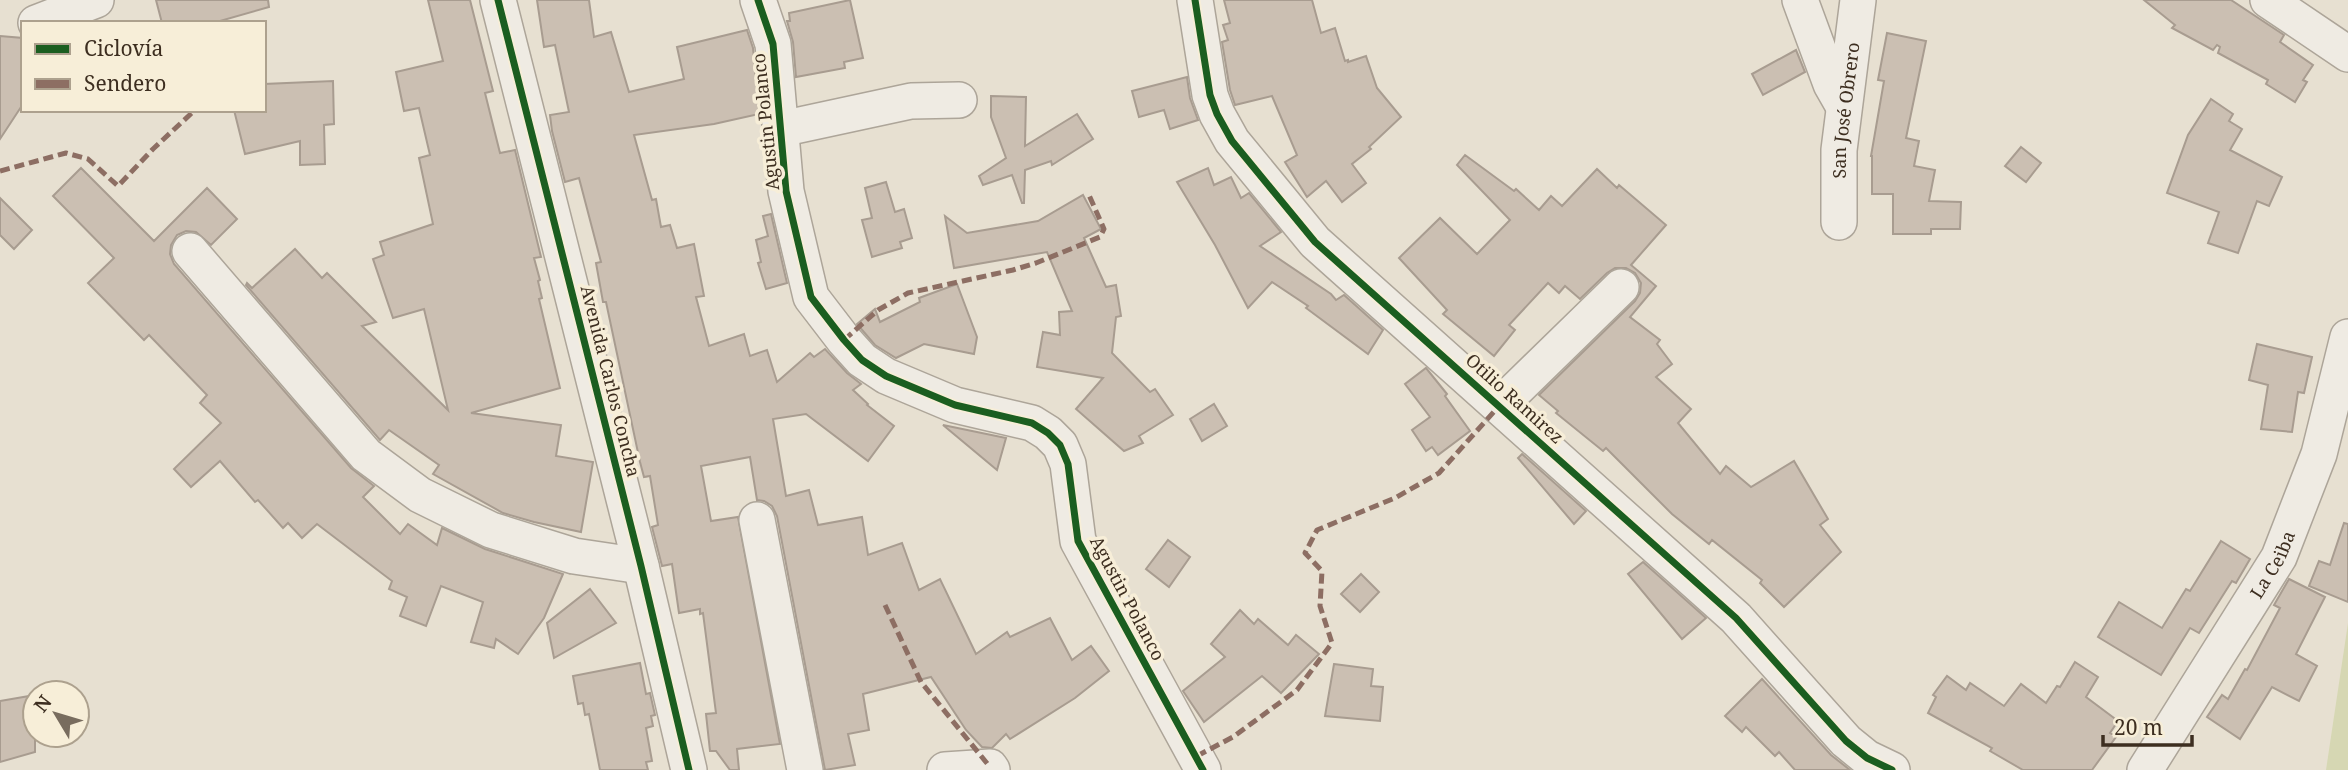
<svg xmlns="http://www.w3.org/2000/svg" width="2348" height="770" viewBox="0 0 2348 770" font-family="'Noto Serif',serif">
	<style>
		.green { fill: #d6d7b3 }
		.building { fill: #cbbfb2; stroke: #a89c90; stroke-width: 2 }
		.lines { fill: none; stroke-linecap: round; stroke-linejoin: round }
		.minor-casing { stroke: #ada599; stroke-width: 38 }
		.minor { stroke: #efebe3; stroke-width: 35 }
		.quiet { stroke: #8d6e63; stroke-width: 5; stroke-dasharray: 10 5; stroke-linecap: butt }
		.cycleway-casing { stroke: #f7eed8; stroke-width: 11 }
		.cycleway { stroke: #1b5e20; stroke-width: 7 }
		.labels { text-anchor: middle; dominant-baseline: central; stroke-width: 7; stroke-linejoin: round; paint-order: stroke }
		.street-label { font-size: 18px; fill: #3d2e20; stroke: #f7eed8 }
	</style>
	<rect width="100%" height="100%" fill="#e7e0d1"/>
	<path class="green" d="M2348,623V770H2326Z"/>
	<g class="building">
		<path d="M156,0H268L269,7L213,23H162Z"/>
		<path d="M428,0H470L493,91L485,93L500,153L515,150L541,257L534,258L540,280L538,281L542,298L539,299L560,388L471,413L561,425L556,456L593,462L581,532L534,522L503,513L433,474L439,465L389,430L380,440L246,285L247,283L252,288L295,249L322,278L327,273L376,322L362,326L448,410L424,309L393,318L373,259L384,255L380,242L433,224L419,158L430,155L419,108L404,111L396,72L443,61Z"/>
		<path d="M537,0H589L594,37L611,32L629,92L684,79L677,47L747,30L753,48L759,114L714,124L634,135L652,200L656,199L661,227L670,225L677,248L694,244L704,296L696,297L709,346L744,334L750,356L767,350L777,382L810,353L814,357L825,349L847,373L861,384L853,390L868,404L867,405L894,426L868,461L806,414L773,419L786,496L809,490L818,525L862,517L868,555L902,543L919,590L940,579L976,654L1007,632L1010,637L1050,618L1072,660L1091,646L1109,671L1075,698L1010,739L1006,734L992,748L982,747L966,730L931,677L863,694L869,730L848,734L855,765L825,770L777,516L772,506L764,501L757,500L750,457L701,466L711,521L738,517L780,744L737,749L739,770H730L716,751H710L706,714L716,713L703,613L700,614V609L679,613L672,564L662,566L652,527L658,525L650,476L644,477L640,462L606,302H603L596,263L601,262L579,178L565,182L552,131L550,115L569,112L555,45L544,47Z"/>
		<path d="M850,0L863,58L844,62L845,68L796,77L793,42L787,21H790L789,13Z"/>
		<path d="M1224,0H1312L1321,33L1335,28L1345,61L1348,60V62L1366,56L1377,88L1401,117L1369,147L1371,149L1352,164L1366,183L1342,202L1326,181L1307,197L1285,162L1297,155L1272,96L1235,105L1230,90L1222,42L1228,40L1223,25L1230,23Z"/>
		<path d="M2144,0H2231L2284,35L2280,42L2313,65L2303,80L2307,82L2295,102L2266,84L2268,80L2218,53L2220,47L2217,45L2213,50L2172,28L2175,25Z"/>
		<path d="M1887,33L1926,41L1906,138L1919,141L1914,166L1935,170L1929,201L1961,202L1960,229H1931V234H1893V194H1872V156H1871L1884,81L1878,80Z"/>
		<path d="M0,36L23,38V104L0,139Z"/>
		<path d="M1796,50L1805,72L1763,95L1752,74Z"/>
		<path d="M1187,77L1190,98L1198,120L1170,129L1164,110L1139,117L1132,91Z"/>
		<path d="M333,81L334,124L324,125L325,164L300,165V141L245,154L234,110H264V84Z"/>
		<path d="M991,96L1026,97L1025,146L1077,114L1093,139L1052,165L1051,161L1025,170L1024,203H1022L1012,175L983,185L979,176L1006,158L991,117Z"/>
		<path d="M2211,99L2233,114L2229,121L2242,129L2230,150L2282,177L2269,206L2257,201L2238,253L2208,243L2219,212L2167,193L2188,135Z"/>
		<path d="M2021,147L2041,163L2026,182L2005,166Z"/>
		<path d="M1465,155L1514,191L1516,189L1539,210L1551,196L1562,206L1597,169L1617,188L1619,185L1666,225L1631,265L1656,286L1630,317L1660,340L1657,344L1672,364L1656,377L1691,409L1678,423L1720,474L1726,466L1751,487L1794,461L1828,519L1820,525L1841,552L1784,607L1760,583L1762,580L1712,540L1709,544L1672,514L1606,448L1603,451L1556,413L1558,411L1539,395L1635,301L1640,293L1641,283L1635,273L1626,268H1615L1607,273L1580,299L1565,286L1559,293L1548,283L1509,325L1515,330L1494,356L1443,314L1447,310L1399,258L1440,218L1477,254L1510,220L1457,165Z"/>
		<path d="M81,168L154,241L207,188L237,219L211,245L196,232L186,231L177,235L171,245L170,254L174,264L351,468L374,486L363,497L400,534L408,524L437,545L442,528L485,549L563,574L544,618L518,654L496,639L494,648L471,642L483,602L441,586L426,626L400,616L407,597L389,589L392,581L317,524L302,538L288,523L283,528L258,500L255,502L220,461L191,487L174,469L221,423L200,403L207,395L149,335L144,340L88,283L114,258L53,196Z"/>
		<path d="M1208,168L1214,185L1231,177L1241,198L1249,193L1281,232L1260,246L1331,294L1336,300L1344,295L1383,330L1368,354L1306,308L1308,306L1272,282L1248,308L1215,245L1177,182Z"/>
		<path d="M886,182L895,212L904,209L912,238L900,242L902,248L872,257L862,220L872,218L865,188Z"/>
		<path d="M1083,195L1101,229L1084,238L1106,287L1116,285L1121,316L1116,317L1112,353L1150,392L1155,389L1173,415L1139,436L1143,443L1124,451L1076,409L1103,378L1037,367L1043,332L1060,335L1059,312L1072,311L1047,252L954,268L945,216L967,233L1038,221Z"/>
		<path d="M0,198L32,230L14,249L0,235Z"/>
		<path d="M771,214L787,283L766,289L758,263L761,262L756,240L768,236L763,216Z"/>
		<path d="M957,284L977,337L974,354L924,344L896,358L875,345L857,324L875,309L880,322L920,302L919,298Z"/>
		<path d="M2257,344L2312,357L2304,393L2298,392L2292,432L2261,429L2268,385L2249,380Z"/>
		<path d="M1426,368L1447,394L1445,396L1470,431L1438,455L1432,447L1426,451L1412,430L1430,417L1405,384Z"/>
		<path d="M1214,404L1227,426L1202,441L1190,419Z"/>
		<path d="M943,425L1006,438L997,470Z"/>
		<path d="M1522,454L1586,511L1574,524L1518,458Z"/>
		<path d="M2344,523L2348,524V602L2309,586L2319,561L2330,565Z"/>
		<path d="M1168,540L1190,557L1169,587L1146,569Z"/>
		<path d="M2221,541L2250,559L2236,583L2232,581L2199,633L2190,628L2161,675L2098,637L2119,602L2162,628L2186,589L2190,591Z"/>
		<path d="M1643,562L1706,618L1682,639L1628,574Z"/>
		<path d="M1361,574L1379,592L1360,612L1341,594Z"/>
		<path d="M2289,579L2325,597L2296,654L2317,666L2299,701L2272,687L2240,739L2207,717L2222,695L2228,699L2245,669L2247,670L2280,608L2274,605Z"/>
		<path d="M590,589L616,623L554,658L547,623Z"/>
		<path d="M1240,610L1254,624L1258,619L1288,645L1296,635L1319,654L1281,693L1262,676L1204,722L1183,691L1225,657L1211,644Z"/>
		<path d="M2075,662L2098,677L2086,697L2118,721L2110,733L2116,737L2092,770H2023L1990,751L1992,748L1928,713L1936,697L1933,695L1947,676L1966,690L1970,683L2004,706L2021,684L2046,703L2057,686L2060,687Z"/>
		<path d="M640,663L646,694L650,693L655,715L651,716L653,726L646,728L652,761L646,762L648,770H600L589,714L585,715L583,703L578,704L573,676Z"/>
		<path d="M1334,664L1373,669L1371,686L1383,687L1380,721L1325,716Z"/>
		<path d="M1762,679L1831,755L1850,770H1795L1779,752L1775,756L1746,727L1742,732L1725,716Z"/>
		<path d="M35,695V752L0,762V701Z"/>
	</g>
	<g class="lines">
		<defs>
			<g id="minor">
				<path d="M498,0L641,566L689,770"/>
				<path d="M758,0L773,44L786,191L811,297L844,340L862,360L886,376L955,405L1032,423L1048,433L1060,445L1068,464L1078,541L1203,770"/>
				<path d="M1195,0L1210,95L1217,114L1232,141L1315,242L1736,618L1846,741L1867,758L1892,770"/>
				<path d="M1800,0L1831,84L1843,105"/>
				<path d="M2268,0L2348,54"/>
				<path d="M36,23L96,0"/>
				<path d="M781,129L911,101L959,100"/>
				<path id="s1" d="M1839,222V150L1858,0"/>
				<path d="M190,251L366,455L420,495L491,530L574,556L641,566"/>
				<path d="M1500,405L1621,287"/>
				<path d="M757,520L805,770"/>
				<path d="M945,770L990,767L992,770"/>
				<path id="s2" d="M2145,770L2279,557L2319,454L2348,337"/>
			</g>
		</defs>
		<use href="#minor" class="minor-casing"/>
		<use href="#minor" class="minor"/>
		<g class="quiet">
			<path d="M0,171L66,153L88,159L118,186L153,149L195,110"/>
			<path d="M844,340L878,310L908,293L1013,270L1036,263L1100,237L1104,229L1089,195"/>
			<path d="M885,605L921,682L990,767"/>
			<path d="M1197,756L1233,737L1297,690L1332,643L1320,606L1322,571L1305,553L1317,530L1395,498L1439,473L1500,405"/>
		</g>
		<defs>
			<g id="cycleway">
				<path d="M498,0L641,566L689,770"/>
				<path d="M758,0L773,44L786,191L811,297L844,340L862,360L886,376L955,405L1032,423L1048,433L1060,445L1068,464L1078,541L1203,770"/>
				<path d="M1195,0L1210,95L1217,114L1232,141L1315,242L1736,618L1846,741L1867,758L1892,770"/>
			</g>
		</defs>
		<use href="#cycleway" class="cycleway-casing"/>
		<use href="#cycleway" class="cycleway"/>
	</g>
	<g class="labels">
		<g class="street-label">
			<text stroke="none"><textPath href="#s1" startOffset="112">San José Obrero</textPath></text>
			<text transform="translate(765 122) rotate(-96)">Agustin Polanco</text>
			<text transform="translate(611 381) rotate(76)">Avenida Carlos Concha</text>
			<text transform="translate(1515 398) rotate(42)">Otilio Ramirez</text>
			<text stroke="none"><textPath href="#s2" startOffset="242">La Ceiba</textPath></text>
			<text transform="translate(1128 598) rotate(62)">Agustin Polanco</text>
		</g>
	</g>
	<rect x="21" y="21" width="245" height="91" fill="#f7eed8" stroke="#ada18e" stroke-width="2"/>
	<rect x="35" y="44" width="35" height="10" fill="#1b5e20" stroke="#ada18e" stroke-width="2"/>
	<text x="84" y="56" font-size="21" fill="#3d2e20">Ciclovía</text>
	<rect x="35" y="79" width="35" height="10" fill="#8d6e63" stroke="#ada18e" stroke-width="2"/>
	<text x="84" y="91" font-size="21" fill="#3d2e20">Sendero</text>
	<g transform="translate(56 714) rotate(308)"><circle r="33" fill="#f7eed8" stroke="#ada18e" stroke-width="2"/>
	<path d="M0-5L12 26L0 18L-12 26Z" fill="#786c5e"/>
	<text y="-10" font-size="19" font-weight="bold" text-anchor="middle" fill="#3d2e20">N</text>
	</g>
	<path d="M2103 735v10h89v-10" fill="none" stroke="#3d2e20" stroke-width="3.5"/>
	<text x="2114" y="735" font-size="21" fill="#3d2e20" stroke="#f7eed8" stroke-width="5" paint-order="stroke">20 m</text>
</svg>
